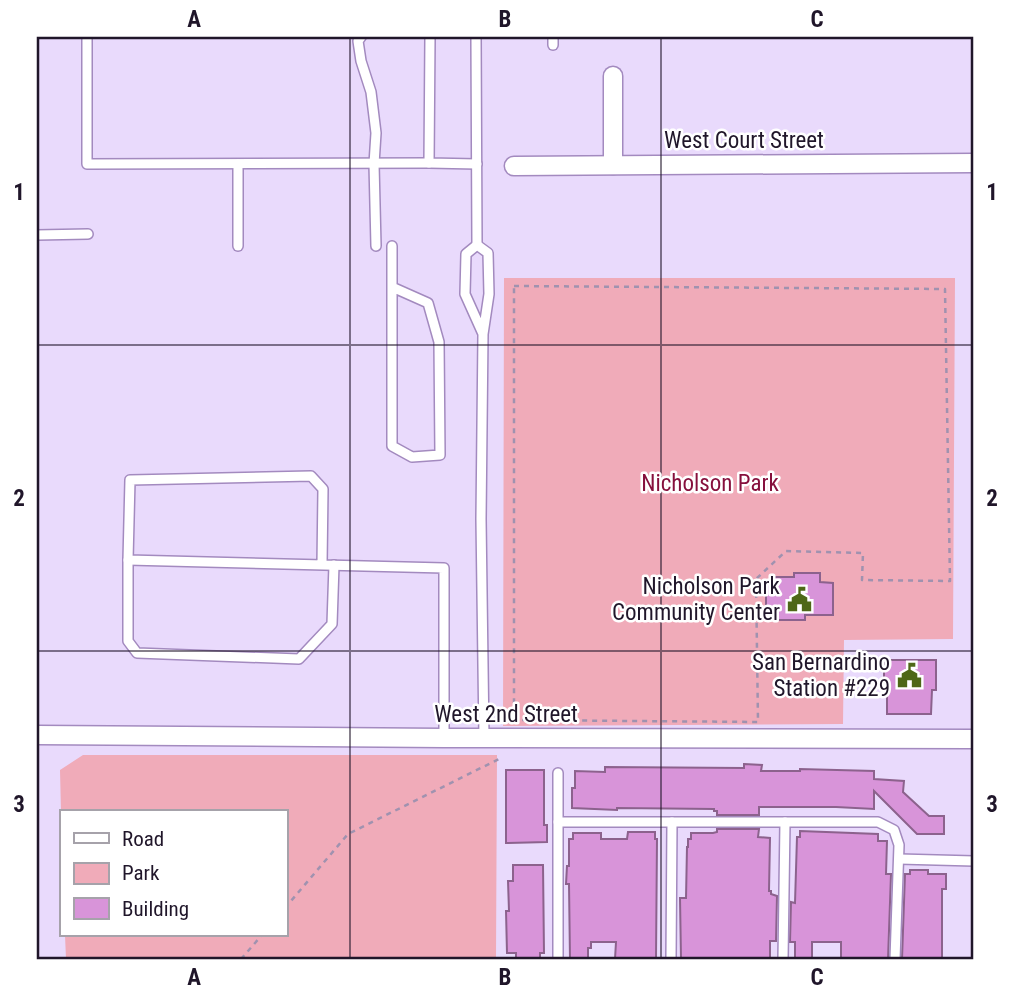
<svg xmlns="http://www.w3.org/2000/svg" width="1011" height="996" viewBox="0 0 1011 996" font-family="'Roboto Condensed',sans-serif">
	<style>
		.green { fill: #f0abb9 }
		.building { fill: #d894d9; stroke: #8c628d; stroke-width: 2 }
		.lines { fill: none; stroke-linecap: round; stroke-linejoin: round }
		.lane-casing { stroke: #a38abf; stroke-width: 12 }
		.street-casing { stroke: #a38abf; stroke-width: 21 }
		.path { stroke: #a092af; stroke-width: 2.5; stroke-dasharray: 5 5; stroke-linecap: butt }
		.lane { stroke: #fff; stroke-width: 9 }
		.street { stroke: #fff; stroke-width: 18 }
		.grid { fill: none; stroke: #20162a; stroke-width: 2; stroke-opacity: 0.55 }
		.labels { text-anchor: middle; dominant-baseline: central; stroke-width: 5; stroke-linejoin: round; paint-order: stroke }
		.street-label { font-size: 23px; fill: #20162a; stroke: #fff }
		.park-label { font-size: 23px; fill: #86103d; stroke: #fff }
		.poi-label { font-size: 23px; fill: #20162a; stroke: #fff; text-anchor: end }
		.neatline { fill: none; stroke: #20162a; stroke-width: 2.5 }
		.grid-label { font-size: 23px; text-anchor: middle; font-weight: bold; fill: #20162a }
	</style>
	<rect width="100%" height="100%" fill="#e9dafc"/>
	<g class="green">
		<path d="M504,278H955L953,639L844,640L843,724L503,726Z"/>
		<path d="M83,755H497L496,959H66L65,935H285V812H61L60,770Z"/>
	</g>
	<g class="building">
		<path d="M794,573H820V582L833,583V615H805V620H774V617H766V581H774V577H794Z"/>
		<path d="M884,660H936V690H932L931,714H887V691H884Z"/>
		<path d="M744,764L762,765L761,771H800V769L874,771V779L904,781L903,792L929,816H944V834H917L874,791V809L836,807H759V815H717V811H714V809L617,808V810L572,808V788H575V771L605,772V767L744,768Z"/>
		<path d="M506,770H544V825H547V842L506,843Z"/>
		<path d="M717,829H759L758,837L770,838L769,891H771V894L777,896L776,941H770V959H681L680,898H686L687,847H688V839H691V833H713L717,832Z"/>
		<path d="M800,831L878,834V841H887L886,874H891L888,959H841V942H812V959H795V942H790L791,902L795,903L797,837H800Z"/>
		<path d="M628,832H655V839H657L656,959H615L616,942H591V948H588V959H570L569,884H566L567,866H569V839H573V833H601V839H627Z"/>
		<path d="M513,865H543L544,953H540V958H516V953H507L506,911H509L508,881H513Z"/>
		<path d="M910,870H928V874H946V889H942V959H902L905,874H910Z"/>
	</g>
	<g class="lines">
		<defs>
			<g id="lane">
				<path d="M87,37V164L429,163"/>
				<path d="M361,37L358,41L361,61L371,92L376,133L374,164L376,246"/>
				<path d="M430,37L429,163L477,164"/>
				<path d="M476,37L477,245"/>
				<path d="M553,37V45"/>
				<path d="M238,164V246"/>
				<path d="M37,235L88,234"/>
				<path d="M392,246V446L412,457L440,455L439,342L428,303L392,287"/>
				<path d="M483,334L465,294L466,254L477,245L488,253L489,294L483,334L481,519L484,738"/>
				<path d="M128,560V641L137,653L299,659L332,624L334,565"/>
				<path d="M322,565L323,489L311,476L130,480L128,560L444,568V738"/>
				<path d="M558,822H878L894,830L899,845L895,959"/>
				<path d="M899,859L974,861"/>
				<path d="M558,959V773"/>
				<path d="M671,959L672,822"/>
				<path d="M783,959L785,822"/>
			</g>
			<g id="street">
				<path d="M613,76V165"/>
				<path d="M514,166L974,163"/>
				<path d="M37,735L444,738L974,739"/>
			</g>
		</defs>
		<use href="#lane" class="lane-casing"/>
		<use href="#street" class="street-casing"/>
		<g class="path">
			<path d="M514,286L945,289L950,581L862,580L863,553L786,551L756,579L758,722L514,720Z"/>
			<path d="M285,908L348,834L501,758"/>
			<path d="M241,959L262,935"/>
		</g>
		<use href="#lane" class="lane"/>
		<use href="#street" class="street"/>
	</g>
	<path class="grid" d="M350,37V959M661,37V959M37,345H974M37,651H974"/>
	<defs>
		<symbol id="civic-bare" viewBox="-9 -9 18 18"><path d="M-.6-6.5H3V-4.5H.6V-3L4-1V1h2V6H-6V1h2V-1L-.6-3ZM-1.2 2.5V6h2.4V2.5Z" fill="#4e6717" stroke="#fff" stroke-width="2.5" paint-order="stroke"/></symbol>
	</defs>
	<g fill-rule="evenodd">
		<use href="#civic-bare" x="782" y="582" width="35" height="35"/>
		<use href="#civic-bare" x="892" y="658" width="35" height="35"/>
	</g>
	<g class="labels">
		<g class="street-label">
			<text x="744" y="140">West Court Street</text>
			<text x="506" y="714">West 2nd Street</text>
		</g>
		<g class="park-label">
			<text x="710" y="483">Nicholson Park</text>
		</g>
		<g class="poi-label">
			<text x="780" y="586">Nicholson Park<tspan x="780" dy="26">Community Center</tspan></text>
			<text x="890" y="662">San Bernardino<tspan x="890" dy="26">Station #229</tspan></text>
		</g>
	</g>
	<rect width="1011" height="996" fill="none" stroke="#ffffff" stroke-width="77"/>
	<rect x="60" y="810" width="228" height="126" fill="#ffffff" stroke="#a6a2aa" stroke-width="2"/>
	<rect x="74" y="833" width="35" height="10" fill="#ffffff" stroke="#a6a2aa" stroke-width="2"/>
	<text x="122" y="846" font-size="21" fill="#20162a">Road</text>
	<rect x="74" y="863" width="35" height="21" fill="#f0abb9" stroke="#a6a2aa" stroke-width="2"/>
	<text x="122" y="880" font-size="21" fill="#20162a">Park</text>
	<rect x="74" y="898" width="35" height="21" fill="#d894d9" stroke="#a6a2aa" stroke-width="2"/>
	<text x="122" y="916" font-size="21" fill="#20162a">Building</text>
	<rect x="38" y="38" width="934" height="920" class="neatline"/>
	<g class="grid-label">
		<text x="194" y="27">A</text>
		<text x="505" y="27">B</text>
		<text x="817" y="27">C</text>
		<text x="19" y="200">1</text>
		<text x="992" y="200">1</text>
		<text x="19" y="506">2</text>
		<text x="992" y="506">2</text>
		<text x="19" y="812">3</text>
		<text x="992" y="812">3</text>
		<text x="194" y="985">A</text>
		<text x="505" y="985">B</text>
		<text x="817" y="985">C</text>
	</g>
</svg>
